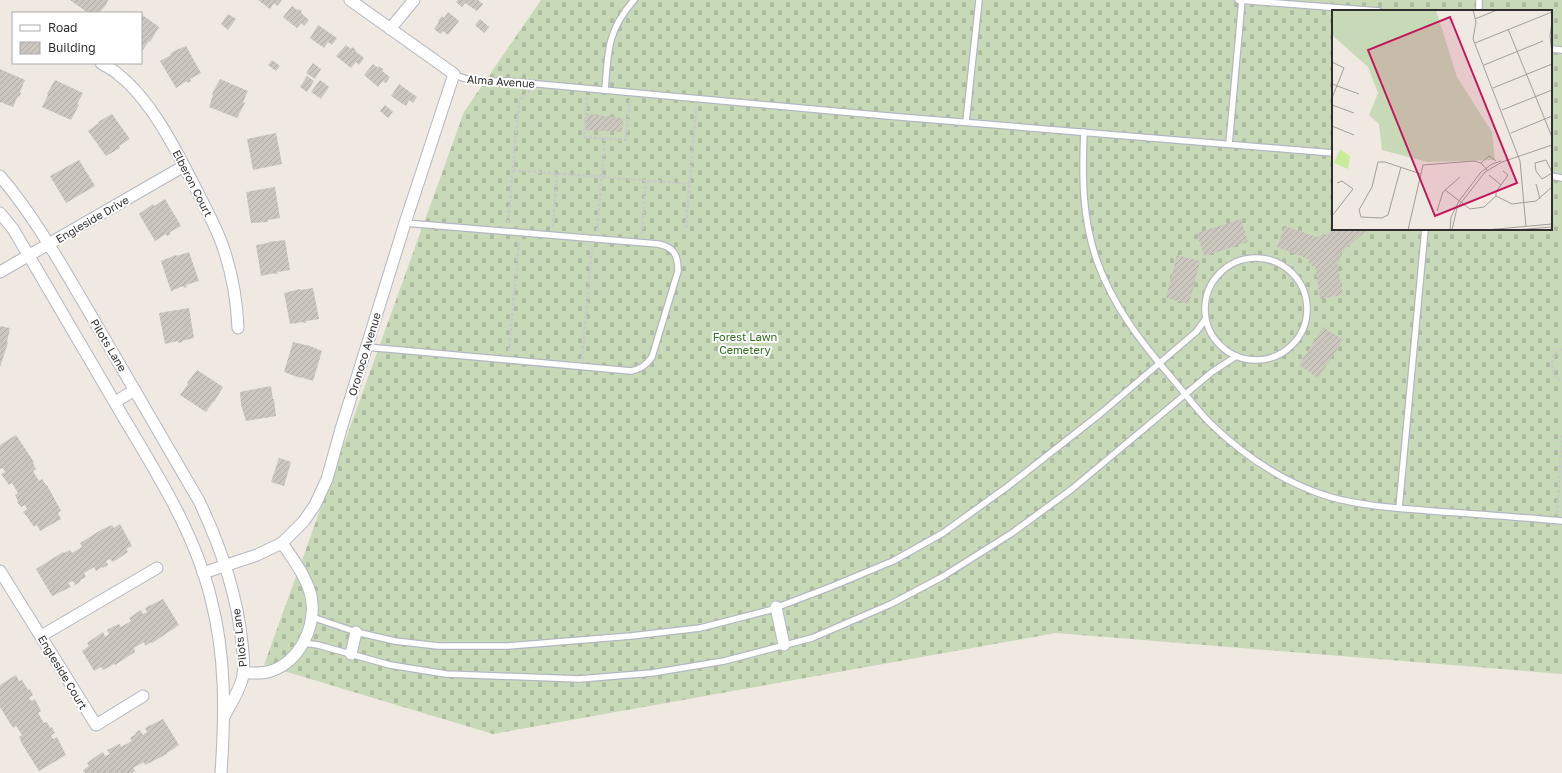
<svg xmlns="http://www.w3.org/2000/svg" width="1562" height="773" viewBox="0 0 1562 773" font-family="'Golos Text',sans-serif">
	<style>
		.cemetery { fill: url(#cemetery-stones); fill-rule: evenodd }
		.building { fill: url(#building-hatch) }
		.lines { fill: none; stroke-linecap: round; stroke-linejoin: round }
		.lane-casing { stroke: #b4b7c1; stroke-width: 8 }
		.street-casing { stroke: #b4b7c1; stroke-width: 13 }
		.path { stroke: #c9c9c9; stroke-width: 2.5; stroke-dasharray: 3 2; stroke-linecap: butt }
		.lane { stroke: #fff; stroke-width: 5.5 }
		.street { stroke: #fff; stroke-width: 11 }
		.labels { text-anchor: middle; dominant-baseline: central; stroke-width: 4; stroke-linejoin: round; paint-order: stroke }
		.street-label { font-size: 11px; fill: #2e2e2e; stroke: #fff }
		.park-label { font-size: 11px; fill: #2c6e1b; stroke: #fff }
		.inset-road { fill: none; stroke: #a29e99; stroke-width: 1 }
		.view { fill: #c2185b; fill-opacity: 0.15; stroke: #c2185b; stroke-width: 2 }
		.inset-edge { fill: none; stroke: #2e2e2e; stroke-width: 2 }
	</style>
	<defs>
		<pattern id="cemetery-stones" width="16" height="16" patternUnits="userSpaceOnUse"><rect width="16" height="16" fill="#c8d9b8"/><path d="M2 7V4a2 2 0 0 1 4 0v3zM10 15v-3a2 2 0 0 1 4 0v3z" fill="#acbb9e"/></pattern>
		<pattern id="building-hatch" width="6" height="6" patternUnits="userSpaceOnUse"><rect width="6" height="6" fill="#cbc7bf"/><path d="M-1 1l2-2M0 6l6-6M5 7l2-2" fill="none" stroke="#afaba4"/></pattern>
	</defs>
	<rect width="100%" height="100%" fill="#efe9e1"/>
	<path class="cemetery" d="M541,0H1562V674L1056,633L493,734L264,665L464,112ZM1333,11H1551V229H1333Z"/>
	<g class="building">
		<path d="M70,0H108L106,5L99,13H88Z"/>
		<path d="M258,0H282L277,6L274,3L270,9Z"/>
		<path d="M458,0H478L483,4L477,11L465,3L462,7L456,2Z"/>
		<path d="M292,6L297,10L298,9L302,11L301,13L309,20L304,26L301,23L297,28L283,17Z"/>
		<path d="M448,12L459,21L448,35L443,31L440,34L434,29L439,22L438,21L442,16L444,18Z"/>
		<path d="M141,14L159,27L150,42L149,41L142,51Z"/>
		<path d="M228,14L236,19L228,30L221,24Z"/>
		<path d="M480,19L489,27L484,33L475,25Z"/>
		<path d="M318,25L337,38L332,45L328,42L324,48L310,38Z"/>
		<path d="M346,45L351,49L352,47L356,50L355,51L364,58L359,65L356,62L351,68L336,56Z"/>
		<path d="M186,46L201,73L190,79L191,81L188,83L187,81L176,88L160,61L171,55L170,54L174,51Z"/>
		<path d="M272,60L280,66L276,71L268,65Z"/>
		<path d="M313,63L321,69L315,79L306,73Z"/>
		<path d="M373,64L378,68L379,66L384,70L382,71L390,77L386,83L383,81L378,87L364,75Z"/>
		<path d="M0,69L25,80L20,92L21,93L19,97L18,96L13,107L0,102Z"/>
		<path d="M307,76L314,81L307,92L300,87Z"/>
		<path d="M220,79L248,91L243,102L245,103L237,118L209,107L213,95L212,94Z"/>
		<path d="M55,80L83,93L77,104L79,105L71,120L42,107L48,95L47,94Z"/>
		<path d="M320,80L329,87L321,99L311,92Z"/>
		<path d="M399,84L417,97L413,103L409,100L406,106L391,96Z"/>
		<path d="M385,105L393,112L388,118L380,111Z"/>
		<path d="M112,114L130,139L119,146L120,148L106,156L88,131L99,123L98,122Z"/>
		<path d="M587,114L623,118L622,132L586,130V124H584V120H587Z"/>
		<path d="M276,133L282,164L253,170L247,139Z"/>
		<path d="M79,160L95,186L66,203L50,176Z"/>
		<path d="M275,187L280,218L268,220V222L251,223L246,192Z"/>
		<path d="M165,199L181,226L170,232V234L167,236L166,234L155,241L139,214L153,204L154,206Z"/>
		<path d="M1241,219L1248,242L1204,256L1197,233Z"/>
		<path d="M1285,226L1317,237L1324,234L1325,236L1333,229H1364L1366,231L1340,253L1342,254L1339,262H1337L1343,295L1320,299L1315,266H1312L1308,261L1309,259L1277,247Z"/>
		<path d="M285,240L290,270L277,272L278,274H274V273L261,276L256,245L268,243V242Z"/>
		<path d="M189,252L199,281L186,285L187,287L184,288L183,286L171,291L161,261L176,255L177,256Z"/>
		<path d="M1177,255L1200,261L1189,304L1166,298Z"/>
		<path d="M313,288L319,319L306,321V323H303V322L290,324L284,293L300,289L301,290Z"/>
		<path d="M189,308L194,338L182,341V342L178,343V341L165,344L159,313Z"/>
		<path d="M0,326L10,328L7,342L8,343L0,367Z"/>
		<path d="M1323,327L1343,340L1318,378L1299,365Z"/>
		<path d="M293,342L310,346L322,351L313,381L300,377V378L284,372Z"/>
		<path d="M197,370L223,387L214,402H213L206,412L180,395L188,384L187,383Z"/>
		<path d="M271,386L273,399H274L276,416L246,421L241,405L240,392Z"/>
		<path d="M16,435L34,462L33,463L36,469L33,471L39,481L42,479L46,485H47L61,511L58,513L61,519L40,531L37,525L34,527L27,517L23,512L27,509L25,505L21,507L17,502L18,501L15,495L18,493L12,483L9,485L1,474L5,472L3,468L0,469V445Z"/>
		<path d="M279,458L291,462L284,486L271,482Z"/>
		<path d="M120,524L132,546L126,549L128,552L113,562L110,559L106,561L108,565L103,568L102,567L96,571L94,567L84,573L86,577L80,580L81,581L75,585L73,581L68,583L71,587L52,596L36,569L63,552L64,553L70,550L72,553L82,547L80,543L101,530L112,525L114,528Z"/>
		<path d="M163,599L179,625L152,643L151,642L145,646L144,642L134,648L135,652L115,665L114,664L103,670L101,667L94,671L82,651L89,646L87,643L103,632L105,637L109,634L107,630L112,627L119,624L121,627L131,621L129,618L141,610L143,614L147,612L145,608Z"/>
		<path d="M16,675L19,681L22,680L28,690L30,689L33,695L29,698L31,701L35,699L41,711L38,713L44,723L47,722L50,728L52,727L55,733L51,735L53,739L57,737L66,755L39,771L22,744L19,737L22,735L16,726L13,728L0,707V685Z"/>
		<path d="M163,719L179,745L167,753V754L145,765L144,762L133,768L135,771L132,773H85L83,770L89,766L87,763L98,755L103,752L105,756L110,754L107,750L120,744L121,747L132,741L130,738L136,734L135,733L140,730L143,735L147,732L145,728Z"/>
	</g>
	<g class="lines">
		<defs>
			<g id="lane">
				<path d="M1238,0L1379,11"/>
				<path d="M1479,0V11"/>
				<path d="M1551,49L1562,50"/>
				<path d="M454,74C470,83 488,81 505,81L888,116L1333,153"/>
				<path d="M605,90C608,51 607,31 634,0"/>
				<path d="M966,122L979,0"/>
				<path d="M1084,132C1082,177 1082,218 1097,261C1113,306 1141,342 1171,377C1184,392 1196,409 1210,423C1244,456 1284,483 1330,497C1362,506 1397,508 1431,511C1475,514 1518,517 1562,521"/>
				<path d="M1229,144L1242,0"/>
				<path d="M1551,176L1562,178"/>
				<circle cx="1256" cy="309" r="51"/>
				<path d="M366,347L631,371C641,369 646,365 652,357L678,271C678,255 674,247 658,244L405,223"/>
				<path d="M1399,508L1425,229"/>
				<path d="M312,617L356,632L395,641L438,646H508L631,636L700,628L770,610L833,586L893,561L943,533L1007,487L1100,414L1196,332L1205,320"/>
				<path d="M303,643L318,645L390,665L446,674L579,679L652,673L724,661L812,638L891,604L942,577L1012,533L1072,489L1212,372L1235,357"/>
			</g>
			<g id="street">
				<path d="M390,29L414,0"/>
				<path d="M101,63C107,67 114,70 119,75C153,102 178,154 198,193C208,213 219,232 225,253C233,278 237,303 238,328"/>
				<path d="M0,176C35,217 60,263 88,310C125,373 162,437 199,501C220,545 237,594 242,643C243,654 245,665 243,676C240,690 231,703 225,715"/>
				<path d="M0,213L13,229L29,256C61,311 93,365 125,420C159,477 195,534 211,599C226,656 225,715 221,773"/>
				<path d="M0,272L184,166"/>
				<path d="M115,402L135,390"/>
				<path d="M0,571L96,725L143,696"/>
				<path d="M203,573L257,555L282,543L304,521L315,505L327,479L341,429L405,223L454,74L350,0"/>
				<path d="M776,607L784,645"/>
				<path d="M41,636L157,568"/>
				<path d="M351,654L356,632"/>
				<path d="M243,673C252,673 262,674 271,671C300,661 317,626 311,596C306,576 293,559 282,543"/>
			</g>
		</defs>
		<use href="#lane" class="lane-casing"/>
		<use href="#street" class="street-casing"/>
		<g class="path">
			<path d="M587,97L584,137L626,140L630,100"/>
			<path d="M513,170L690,184"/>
			<path d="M508,223L519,101L530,91"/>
			<path d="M553,227L557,173"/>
			<path d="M686,228L696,107"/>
			<path d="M597,231L605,138"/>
			<path d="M642,234L646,181"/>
			<path d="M1562,349C1548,356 1549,374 1562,381"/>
			<path d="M509,351L519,241"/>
			<path d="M582,359L592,247"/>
			<path d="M1557,513L1562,434"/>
		</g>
		<use href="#lane" class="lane"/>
		<use href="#street" class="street"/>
	</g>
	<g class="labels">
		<g class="street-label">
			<text transform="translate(501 81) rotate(4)">Alma Avenue</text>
			<text transform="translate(193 183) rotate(63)">Elberon Court</text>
			<text transform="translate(92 219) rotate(-30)">Engleside Drive</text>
			<text transform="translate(109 345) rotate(59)">Pilots Lane</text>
			<text transform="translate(364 354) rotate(-73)">Oronoco Avenue</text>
			<text transform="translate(239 638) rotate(-97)">Pilots Lane</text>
			<text transform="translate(63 672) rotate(59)">Engleside Court</text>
		</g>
		<g class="park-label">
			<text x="745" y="336">Forest Lawn<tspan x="745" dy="13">Cemetery</tspan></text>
		</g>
	</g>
	<g transform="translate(1332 10)">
		<rect width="220" height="220" fill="#efe9e1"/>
		<path d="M0,0H104L125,67L160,122L163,150L95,152L50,140L47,114L37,105L46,83L36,57L0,25Z" fill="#c8d9b8"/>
		<path d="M8,139L18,146L16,159L2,153Z" fill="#c9ec9a"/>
		<path class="inset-road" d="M141,0L144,12L141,29L188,151L194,217M143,9L165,0M220,12L218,26L220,43M176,19L220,127M143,33L220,2M0,52L12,58L0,88M152,55L211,31M0,74L27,84M161,78L220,54M0,95L22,103M170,100L220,80M0,116L22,125M179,123L220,106M149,153L157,146L164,151M69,157L56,205L50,208L29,207L27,200L40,177L46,152H53L89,164M220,162L214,150L203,153L204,161L210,169L220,163M157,165L169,175M204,174L208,189M113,180L138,199L152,197L164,186L180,194L204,191L220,177M164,186V182L176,165L171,161M105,201L111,182L128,167M0,206L21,179L10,171L5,173M76,220L91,155L142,151L149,153L155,160M118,220L119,207L127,191L149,162L160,154L169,151M120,220L125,198L153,162L170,152L220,135M154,220L220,214M183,220L220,217"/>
		<path class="view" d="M118,7L185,173L103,206L36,40Z"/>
		<rect width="220" height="220" class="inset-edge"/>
	</g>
	<rect x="12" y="12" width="130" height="52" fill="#ffffff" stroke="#ababab"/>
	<rect x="20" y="25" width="20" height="6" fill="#ffffff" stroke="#ababab"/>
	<text x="48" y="32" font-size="12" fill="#2e2e2e">Road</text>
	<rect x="20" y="42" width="20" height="12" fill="url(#building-hatch)" stroke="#ababab"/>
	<text x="48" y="52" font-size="12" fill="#2e2e2e">Building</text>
</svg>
